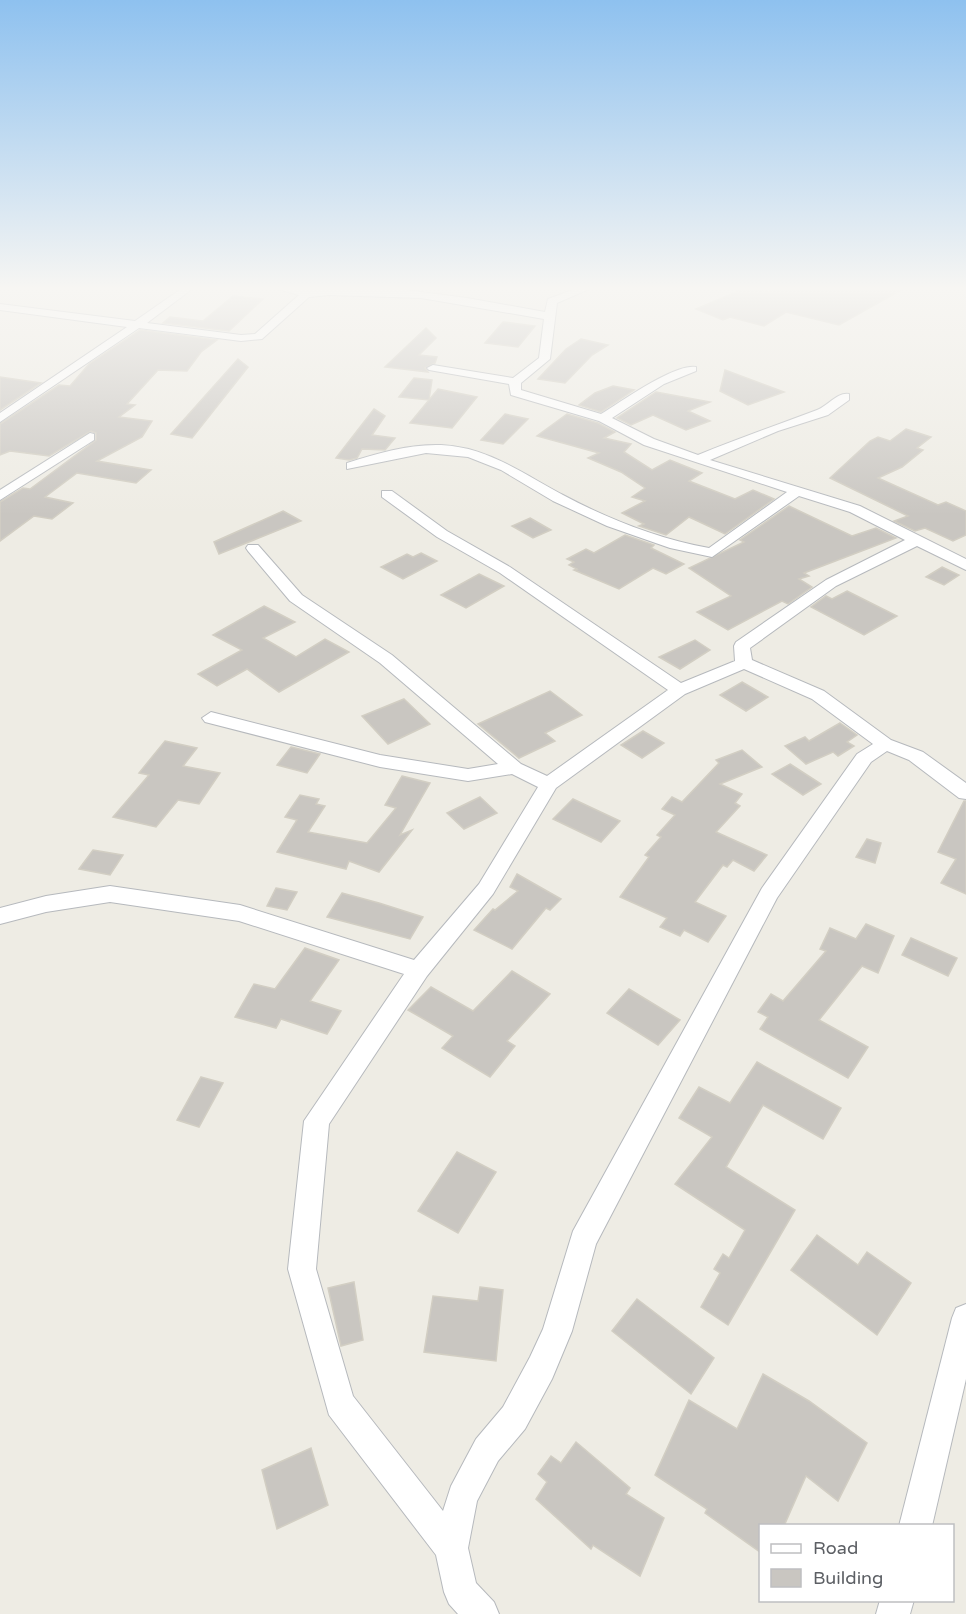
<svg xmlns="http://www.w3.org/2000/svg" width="966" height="1614" viewBox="0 0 966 1614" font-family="'Varela Round',sans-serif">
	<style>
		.building { fill: #c9c6c1; stroke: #d2cec3; stroke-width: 1.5 }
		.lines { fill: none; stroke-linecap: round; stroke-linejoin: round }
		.street-casing { stroke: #b6b9bd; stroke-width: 2 }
		.street { fill: #fff; fill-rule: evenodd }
	</style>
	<rect width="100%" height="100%" fill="#eeece4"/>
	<g class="building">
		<path d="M743,289L770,292L775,289H903L839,325L786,312L764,326L730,317L723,320L696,309Z"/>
		<path d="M233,296L263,299L229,331L163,323L170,317L203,321Z"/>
		<path d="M503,322L535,326L518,347L485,343Z"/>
		<path d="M426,328L436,338L419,355L437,357L435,363L425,368L428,372L385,367Z"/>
		<path d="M140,330L217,340L201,352L187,371L158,370L127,404L135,405L119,417L152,421L142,437L97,461L151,470L136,483L77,473L45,497L73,503L52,519L34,516L0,541V502L23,488L30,489L96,440V433L91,431L49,456L10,451L0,455V424L59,385L70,386L89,364Z"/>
		<path d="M581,339L608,345L592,355L565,383L538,379L566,349Z"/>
		<path d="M238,359L248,367L192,438L171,434Z"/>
		<path d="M725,370L784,392L748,405L720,391Z"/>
		<path d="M0,377L41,383L0,410Z"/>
		<path d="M414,378L432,380L429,400L399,397Z"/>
		<path d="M613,386L634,390L601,412L579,405L595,393Z"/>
		<path d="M438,389L477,397L452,428L410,423Z"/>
		<path d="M656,392L710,402L688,411L710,421L686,430L653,415L631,425L617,418Z"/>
		<path d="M374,409L385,416L372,435L395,438L385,450L362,449L357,458L349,460L336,458Z"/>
		<path d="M505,414L528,419L503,444L481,440Z"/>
		<path d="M567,414L598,423L615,432L604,438L631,444L624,452L652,470L670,460L702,473L689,481L735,499L753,490L774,499L725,534L689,517L666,535L639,526L644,524L622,513L645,501L632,497L645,488L621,472L588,458L599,453L537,436Z"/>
		<path d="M906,429L931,437L917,448L923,450L902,467L878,478L938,505L946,502L966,511V535L953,541L925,528L915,531L894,521L908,516L830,478L870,441L878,437L890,441Z"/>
		<path d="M789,506L852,536L876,528L896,538L804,573L809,576L799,579L812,587L788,604L782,601L728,630L697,612L731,596L689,568L744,542L740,540Z"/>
		<path d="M283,511L301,521L219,554L214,542Z"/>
		<path d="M530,518L551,530L533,538L512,526Z"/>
		<path d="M625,535L654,545L651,548L684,564L666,574L653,568L619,589L574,570L577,569L569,565L574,562L567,559L586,549L594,553Z"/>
		<path d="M421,553L437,561L403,579L381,567L407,554L413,557Z"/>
		<path d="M942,567L959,575L944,585L926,577Z"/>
		<path d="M479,574L504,586L466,608L441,595Z"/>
		<path d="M847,591L897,616L864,635L811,607L826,596L832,599Z"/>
		<path d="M264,606L295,622L263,638L296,657L325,639L349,652L279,692L247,669L217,686L198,674L242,650L213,635Z"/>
		<path d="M695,640L710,650L680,669L659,657Z"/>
		<path d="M742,682L768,697L746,711L720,695Z"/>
		<path d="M550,691L582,715L545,733L555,741L519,758L478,724Z"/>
		<path d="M404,699L430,724L388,744L362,716Z"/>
		<path d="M840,723L857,735L847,742L854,746L838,756L833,752L806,764L785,746L805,737L809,741Z"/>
		<path d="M643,731L664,743L642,758L621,745Z"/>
		<path d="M165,741L197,748L183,766L220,773L199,804L178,800L156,827L113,817L149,775L139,773Z"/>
		<path d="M291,747L320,754L307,773L277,765Z"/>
		<path d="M742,750L762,767L720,784L742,794L735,803L740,806L716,832L767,855L754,871L733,860L727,867L723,865L695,902L726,916L708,942L684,930L680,936L660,927L667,918L620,897L649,857L645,855L661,837L657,835L675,815L662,809L672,797L682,802L719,763L716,760Z"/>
		<path d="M790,764L821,784L803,795L772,774Z"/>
		<path d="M402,776L430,783L400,835L412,830L379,872L349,861L346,869L277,852L297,820L285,817L300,795L319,799L316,804L325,806L308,832L367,843L396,808L385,805Z"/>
		<path d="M480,797L497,813L464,829L447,813Z"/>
		<path d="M573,799L620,821L601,842L553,819Z"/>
		<path d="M964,801H966V894L941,883L956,859L938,852Z"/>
		<path d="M867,839L881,843L875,863L856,857Z"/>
		<path d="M93,850L123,855L110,875L79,869Z"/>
		<path d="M517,874L561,899L550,910L546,908L512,949L474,930L493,909L495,910L518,891L510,887Z"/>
		<path d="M276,888L297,892L287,910L267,906Z"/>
		<path d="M342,893L379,903L423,917L410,939L327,917Z"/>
		<path d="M866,924L894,936L878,973L862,966L819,1020L868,1047L848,1078L760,1029L768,1017L758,1012L771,994L783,1001L826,951L820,949L830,928L856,939Z"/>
		<path d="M911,938L957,958L948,976L902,955Z"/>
		<path d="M305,948L339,960L310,1001L341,1011L327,1034L281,1019L276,1028L235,1017L254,984L275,989Z"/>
		<path d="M512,971L550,994L507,1041L515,1046L490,1077L442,1048L453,1036L408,1010L431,987L473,1011Z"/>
		<path d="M629,989L680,1020L658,1045L607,1013Z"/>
		<path d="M757,1062L841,1108L823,1139L763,1105L726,1167L795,1210L728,1325L701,1307L720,1273L714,1269L723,1254L729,1258L745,1230L675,1184L712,1137L679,1118L699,1087L730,1103Z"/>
		<path d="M201,1077L223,1083L199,1127L177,1120Z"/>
		<path d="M457,1152L496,1172L458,1233L418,1211Z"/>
		<path d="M817,1235L858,1265L867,1252L911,1283L877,1335L791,1270Z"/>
		<path d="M354,1282L363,1340L341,1346L328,1288Z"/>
		<path d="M480,1287L503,1290L496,1361L424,1352L433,1296L478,1301Z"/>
		<path d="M637,1299L714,1358L691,1394L612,1331Z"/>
		<path d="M763,1374L809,1401L867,1443L838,1501L806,1476L784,1526H760V1552L705,1513L707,1509L655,1475L689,1400L737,1429Z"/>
		<path d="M576,1442L630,1488L626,1494L664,1518L640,1576L593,1545L591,1549L536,1499L547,1482L538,1474L551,1456L561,1463Z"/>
		<path d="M311,1448L328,1505L277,1529L262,1470Z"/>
	</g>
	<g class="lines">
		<defs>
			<g id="street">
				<path d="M181,289H192L147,323L241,335L255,334L299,295L278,289H398L467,298L545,312L548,299L575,289H589L557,303L550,359L521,383V390L601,414C621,402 675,363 696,367V371L664,384L612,418L654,439L698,455C737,439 777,425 817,410C828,406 837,392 849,394V400L828,415L778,431L710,460L860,506L966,559V570L917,546L836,586L750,648L752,660L824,691L891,740L923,752L966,783V799L959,798L909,760L887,751L871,762L777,898L596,1244L572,1331L552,1379L525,1429L498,1461L477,1501L468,1548L476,1583L494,1602L499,1614H458L449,1604L444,1592L436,1555L329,1415L288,1269L304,1121L404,974L239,921L110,902L46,912L0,924V908L46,896L110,886L240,905L414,960L479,884L538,787L512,774L468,781L380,767L205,722L202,718L211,712L380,755L468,769L498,764L380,663L290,601L248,551L246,548L248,545H258L302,595L392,655L521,764L547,776L668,690L500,573L437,537L382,497V491H392L447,531L510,567L681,683L735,661L734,646L736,642L826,580L905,540L850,512L799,496L712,557L670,548L607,526L553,501L501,470L468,457L426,453L347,469V463C378,453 409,444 441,445C488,447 523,474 563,495C608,519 659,539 709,548L787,492L644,445L599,421L511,395L509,384L429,370L427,368L433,365L513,378L539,358L544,319L421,298L329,295L309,297L262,339L241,341L139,328L0,422V413L127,327L0,310V304L135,321ZM744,669L812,699L873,744L857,754L762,888L573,1231L543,1329L530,1357L503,1407L476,1439L451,1486L443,1511L353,1396L316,1269L329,1124L427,976L493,894L556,788L685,694Z"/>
				<path d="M90,433L94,434V440L0,500V490Z"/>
				<path d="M966,1304V1379L932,1526H899L952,1318L956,1308Z"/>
				<path d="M880,1600H914L910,1614H876Z"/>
			</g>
		</defs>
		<use href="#street" class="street-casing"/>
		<use href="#street" class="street"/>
	</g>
	<linearGradient id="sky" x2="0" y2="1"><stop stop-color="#8ec1ef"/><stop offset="0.56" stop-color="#f7f6f3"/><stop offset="1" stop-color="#f7f6f3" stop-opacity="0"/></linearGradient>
	<rect width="966" height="515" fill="url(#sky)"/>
	<rect x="759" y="1524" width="195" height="78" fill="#ffffff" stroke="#bebfc1" stroke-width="1.5"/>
	<rect x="771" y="1544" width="30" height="9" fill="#ffffff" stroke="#bebfc1" stroke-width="1.5"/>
	<text x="813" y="1554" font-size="18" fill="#5c5f64">Road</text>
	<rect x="771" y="1569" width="30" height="18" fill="#c9c6c1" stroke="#bebfc1" stroke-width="1.5"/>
	<text x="813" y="1584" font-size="18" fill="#5c5f64">Building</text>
</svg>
